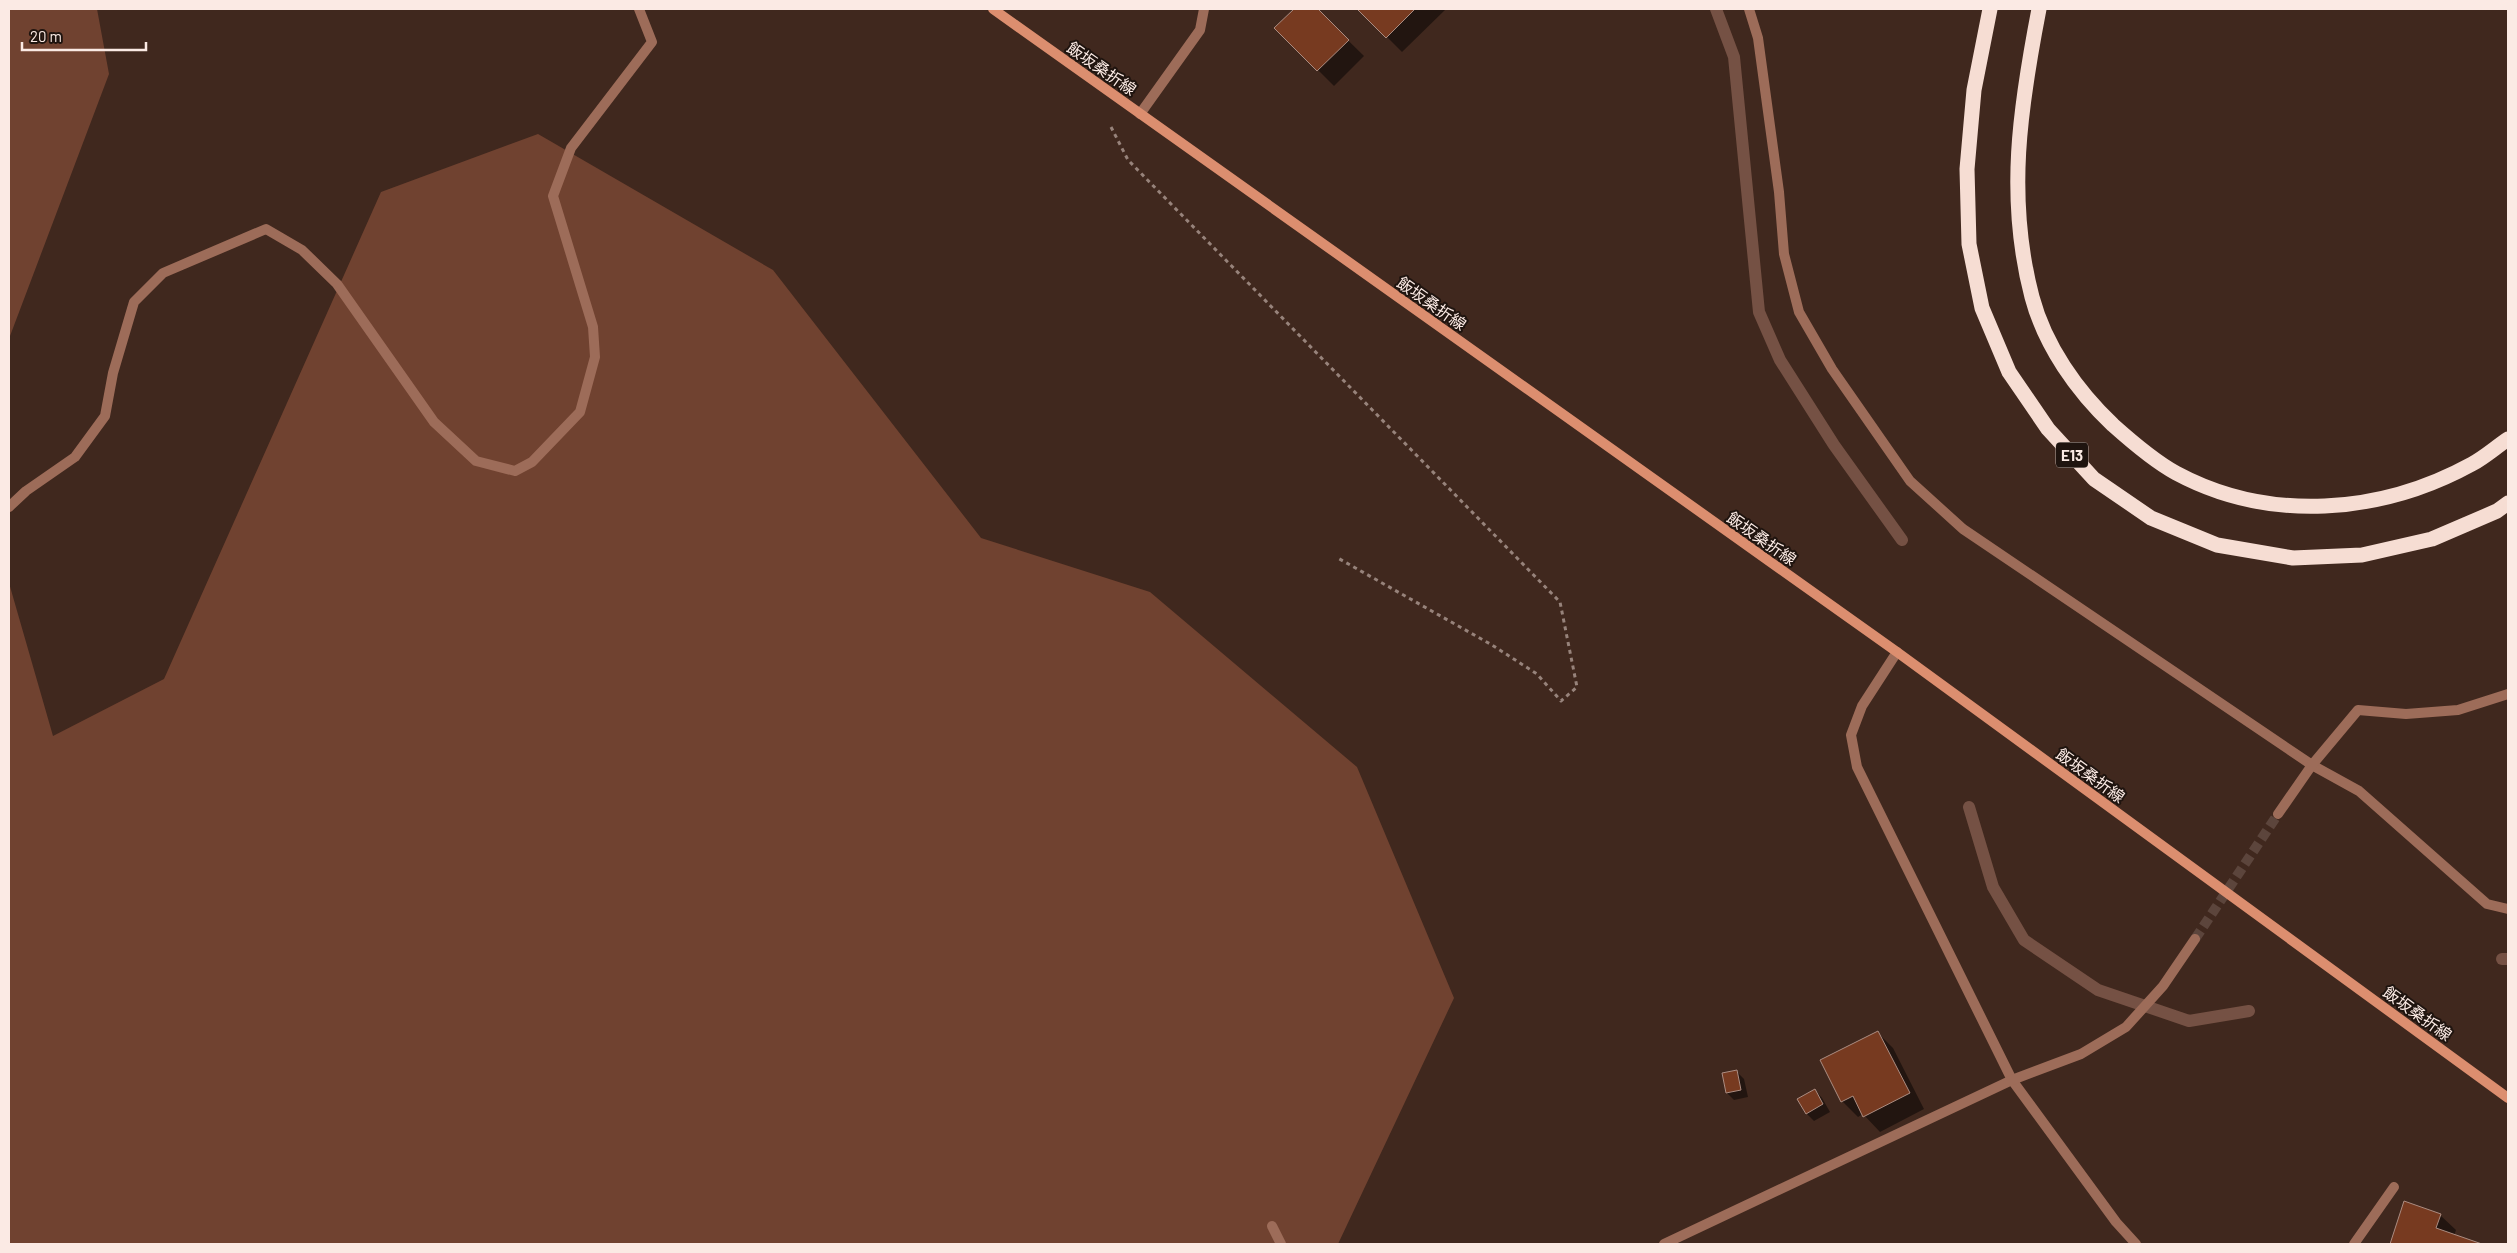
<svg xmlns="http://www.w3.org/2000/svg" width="2517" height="1253" viewBox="0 0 2517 1253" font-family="Barlow,'Noto Sans JP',sans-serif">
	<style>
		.green { fill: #704230 }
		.shadow { fill: #0007 }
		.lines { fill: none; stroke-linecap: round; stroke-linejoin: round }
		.stream { stroke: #755144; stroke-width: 12 }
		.building { fill: #773a20; stroke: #ab8c81 }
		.minor-tunnel { stroke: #5c453c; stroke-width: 10; stroke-dasharray: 10 5; stroke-linecap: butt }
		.path { stroke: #97837b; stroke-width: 3; stroke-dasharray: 4 4; stroke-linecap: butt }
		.minor { stroke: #9d6c59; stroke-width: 10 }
		.secondary { stroke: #dc8e6f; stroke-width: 10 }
		.motorway { stroke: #f6ddd3; stroke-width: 15 }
		.labels { text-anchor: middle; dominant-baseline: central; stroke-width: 4; stroke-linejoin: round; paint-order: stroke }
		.shield { fill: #1f140f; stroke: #b9aaa4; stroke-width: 1 }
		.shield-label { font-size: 15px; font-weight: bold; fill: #fbeae4 }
		.street-label { font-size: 16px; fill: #fbeae4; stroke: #1f140f }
	</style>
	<rect width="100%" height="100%" fill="#40281e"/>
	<g class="green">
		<path d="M9,9H97L109,74L10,336L9,350Z"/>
		<path d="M538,134L773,270L981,538L1150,592L1357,767L1454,998L1338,1244H9V583L53,736L164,679L381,192Z"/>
	</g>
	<g class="shadow">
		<path d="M1296,9H1316L1364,56L1334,86L1276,28Z"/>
		<path d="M1359,9H1446L1402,52Z"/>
		<path d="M1878,1033L1893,1048L1924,1109L1880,1132L1863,1114L1858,1117L1842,1101Z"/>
		<path d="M1736,1071L1744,1079L1748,1097L1734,1100L1727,1093Z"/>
		<path d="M1815,1090L1822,1098L1830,1112L1814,1121L1807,1114Z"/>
		<path d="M2440,1215L2456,1230L2454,1236L2478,1244L2392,1243Z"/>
	</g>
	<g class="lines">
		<g class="stream">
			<path d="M1716,9L1734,57L1759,312L1780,360L1834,445L1902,540"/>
			<path d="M1969,807L1993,887L2024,940L2098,990L2189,1021L2249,1011"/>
			<path d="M2502,959H2508"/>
		</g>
	</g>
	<g class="building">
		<path d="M1294,9H1318L1349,40L1317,71L1274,28Z"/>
		<path d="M1357,9H1415L1386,38Z"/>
		<path d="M1878,1031L1910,1093L1863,1117L1853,1096L1841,1102L1820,1060Z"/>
		<path d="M1737,1070L1741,1090L1726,1093L1722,1073Z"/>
		<path d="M1815,1089L1823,1104L1806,1114L1797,1099Z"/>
		<path d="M2404,1201L2441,1214L2436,1228L2482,1244H2390Z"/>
	</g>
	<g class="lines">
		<path class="minor-tunnel" d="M2195,939L2278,814"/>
		<path class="path" d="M1111,127L1128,160L1560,602L1577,687L1561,701L1537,674L1492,645L1336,557"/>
		<g class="minor">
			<path d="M1749,9L1758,38L1779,192L1784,254L1799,312L1832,369L1910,481L1963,529L2312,765L2359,791L2487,904L2508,909"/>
			<path d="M1140,114L1200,30L1204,9"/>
			<path d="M9,507L26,491L75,457L105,416L113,373L134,302L163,273L266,229L302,250L337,284L434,422L476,461L515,471L532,462L580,412L595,357L593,327L553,196L571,148L652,42L639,9"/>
			<path d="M1897,652L1862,706L1851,735L1857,767L2012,1080L2116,1222L2136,1244"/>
			<path d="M2278,814L2312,765L2358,710L2406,714L2458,710L2508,694"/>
			<path d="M1272,1226L1281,1244"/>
			<path d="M1664,1244L2012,1080L2081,1054L2126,1027L2163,986L2195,939"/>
			<path d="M2354,1244L2394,1187"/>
		</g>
		<path class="secondary" d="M993,9L1897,652L2508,1098"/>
		<g class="motorway">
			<path d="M1990,9L1974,90L1967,169L1969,244L1982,308L2009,372L2048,429L2094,479L2151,518L2217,545L2293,558L2362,555L2432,539L2497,511L2508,503"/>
			<path d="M2039,9C2020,107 2006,198 2032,297C2045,346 2077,391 2113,425C2132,442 2154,461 2176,473C2269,523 2381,514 2472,464C2485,457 2496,447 2508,439"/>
		</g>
	</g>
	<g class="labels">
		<rect class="shield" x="2056" y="442.5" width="32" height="25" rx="4"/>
		<g class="shield-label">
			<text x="2072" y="455">E13</text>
		</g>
		<g class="street-label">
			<text transform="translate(1102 68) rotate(35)">飯坂桑折線</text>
			<text transform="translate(1432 303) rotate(35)">飯坂桑折線</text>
			<text transform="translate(1762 538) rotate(35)">飯坂桑折線</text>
			<text transform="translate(2091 775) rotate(36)">飯坂桑折線</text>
			<text transform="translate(2418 1013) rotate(36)">飯坂桑折線</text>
		</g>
	</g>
	<rect width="2517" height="1253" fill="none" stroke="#fbeae4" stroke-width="20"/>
	<path d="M22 42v8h124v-8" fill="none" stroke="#fbeae4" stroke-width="2.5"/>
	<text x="30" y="42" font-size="15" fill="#fbeae4" stroke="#1f140f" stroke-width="4" paint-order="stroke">20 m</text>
</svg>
